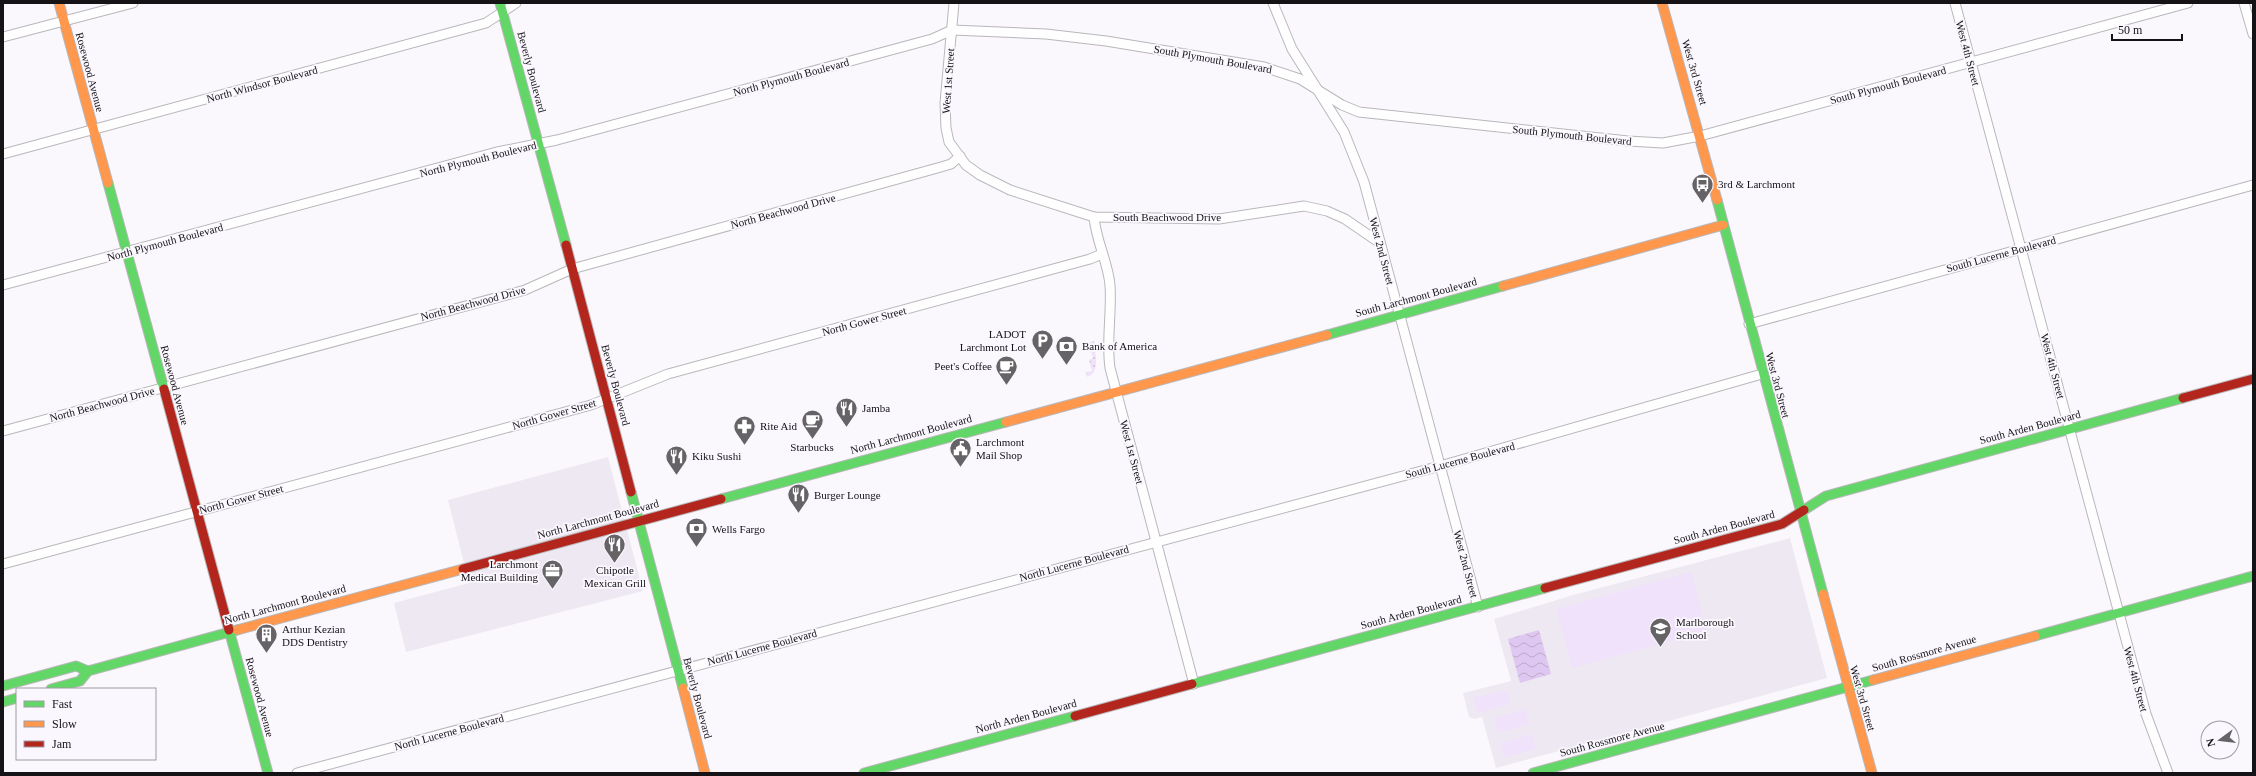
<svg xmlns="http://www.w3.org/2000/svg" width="2256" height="776" viewBox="0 0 2256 776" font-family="'Times New Roman',serif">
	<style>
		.built { fill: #eee8f2 }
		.grass { fill: url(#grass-dots) }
		.pitch { fill: #f0e2fa }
		.water { fill: url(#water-waves) }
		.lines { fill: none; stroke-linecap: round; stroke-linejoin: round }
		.street-casing { stroke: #b9b7ba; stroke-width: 11 }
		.fast-casing { stroke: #b9b7ba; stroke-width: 11 }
		.slow-casing { stroke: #b9b7ba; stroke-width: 11 }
		.jam-casing { stroke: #b9b7ba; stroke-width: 11 }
		.street { stroke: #fefeff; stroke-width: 9 }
		.fast { stroke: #63d668; stroke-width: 9 }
		.slow { stroke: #ff974d; stroke-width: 9 }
		.jam { stroke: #b3261e; stroke-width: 9 }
		.labels { text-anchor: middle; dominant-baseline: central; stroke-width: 3.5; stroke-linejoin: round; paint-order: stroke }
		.street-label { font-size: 11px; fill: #151316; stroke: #fbf7fe }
		.poi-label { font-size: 11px; fill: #151316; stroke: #fbf7fe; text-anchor: start }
	</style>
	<defs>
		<pattern id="grass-dots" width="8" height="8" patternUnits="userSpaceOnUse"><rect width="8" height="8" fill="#f0e2fa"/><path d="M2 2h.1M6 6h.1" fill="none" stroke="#cdc1d6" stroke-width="1.8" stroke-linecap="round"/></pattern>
		<pattern id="water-waves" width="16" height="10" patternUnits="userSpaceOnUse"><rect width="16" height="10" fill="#dec7f0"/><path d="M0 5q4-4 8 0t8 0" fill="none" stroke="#beaacd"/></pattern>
	</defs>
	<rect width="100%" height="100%" fill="#fbf8fd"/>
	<g class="built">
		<path d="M608,457L643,591L406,652L394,603L469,583L448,500Z"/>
		<path d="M1790,538L1827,678L1496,768L1482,717L1474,719L1469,717L1463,693L1511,681L1494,619L1573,595Z"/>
	</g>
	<path class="grass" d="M1094,341C1095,353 1101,373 1087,377L1086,372L1092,371L1089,360L1093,358L1089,346L1083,348L1082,345Z"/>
	<g class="pitch">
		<path d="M1691,572L1707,631L1572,668L1556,609Z"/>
		<path d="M1506,690L1510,704L1478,713L1474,698Z"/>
		<path d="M1525,709L1529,724L1498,733L1494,718Z"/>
		<path d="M1532,734L1536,749L1504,757L1500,743Z"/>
	</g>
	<path class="water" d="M1539,630L1551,674L1520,683L1508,639Z"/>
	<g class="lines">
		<defs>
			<g id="street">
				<path d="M954,3L945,103L946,128L949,142L966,165L980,175L1010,190L1094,217L1219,219L1304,206L1327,211L1345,219L1380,243"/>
				<path d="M1273,3L1292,49L1344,132L1364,182L1478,607"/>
				<path d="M1955,3L2146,714L2168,773"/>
				<path d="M2244,3L2253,34"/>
				<path d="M3,37L133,3"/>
				<path d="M3,154L486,23L516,3"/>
				<path d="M1094,217C1096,241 1108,262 1110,285C1112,313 1106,340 1110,368L1194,684"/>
				<path d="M3,285L497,152L557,140L932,39L952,30L1046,34L1106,41L1264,67L1300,79L1342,105L1359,112L1628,141L1663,143L1700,136L2188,3"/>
				<path d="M1749,324L2253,185"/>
				<path d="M3,431L525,290L572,269L941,167L951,164L960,156"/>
				<path d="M3,564L591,405L668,374L1090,259L1102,254"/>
				<path d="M297,773L1440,466L1762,374"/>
			</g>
			<g id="fast">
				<path d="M500,3L566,245"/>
				<path d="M108,183L164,389"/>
				<path d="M1717,200L1823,594"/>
				<path d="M1327,335L1503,286"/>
				<path d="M631,492L683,688"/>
				<path d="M721,499L1006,422"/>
				<path d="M1804,510L1826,496L2183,398"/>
				<path d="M229,630L268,773"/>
				<path d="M2035,636L2253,576"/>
				<path d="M1192,684L1545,588"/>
				<path d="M3,686L76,666L88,671L237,630"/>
				<path d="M51,689L80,681L88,671"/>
				<path d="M3,702L17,698"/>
				<path d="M864,773L1075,716"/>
				<path d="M1533,773L1873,680"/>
			</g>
			<g id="slow">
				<path d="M59,3L108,183"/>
				<path d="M1662,3L1717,200"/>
				<path d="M1503,286L1723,225"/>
				<path d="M1006,422L1327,335"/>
				<path d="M1823,594L1872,773"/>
				<path d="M237,630L463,569"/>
				<path d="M1873,680L2035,636"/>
				<path d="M683,688L705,773"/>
			</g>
			<g id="jam">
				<path d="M566,245L631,492"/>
				<path d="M164,389L229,630"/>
				<path d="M2183,398L2253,379"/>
				<path d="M463,569L721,499"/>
				<path d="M1545,588L1782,524L1804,510"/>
				<path d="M1075,716L1192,684"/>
			</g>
		</defs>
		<use href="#street" class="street-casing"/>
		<use href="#fast" class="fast-casing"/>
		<use href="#slow" class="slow-casing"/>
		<use href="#jam" class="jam-casing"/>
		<use href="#street" class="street"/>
		<use href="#fast" class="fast"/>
		<use href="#slow" class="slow"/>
		<use href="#jam" class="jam"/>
	</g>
	<defs>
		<symbol id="bus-pin" viewBox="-11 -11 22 30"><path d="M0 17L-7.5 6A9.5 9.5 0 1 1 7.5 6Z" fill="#666367" stroke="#fbf7fe"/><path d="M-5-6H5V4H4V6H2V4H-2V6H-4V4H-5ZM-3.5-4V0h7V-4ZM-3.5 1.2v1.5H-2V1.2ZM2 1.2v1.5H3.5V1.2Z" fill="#fff"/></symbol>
		<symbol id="parking-pin" viewBox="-11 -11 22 30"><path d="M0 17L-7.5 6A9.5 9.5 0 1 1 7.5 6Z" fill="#666367" stroke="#fbf7fe"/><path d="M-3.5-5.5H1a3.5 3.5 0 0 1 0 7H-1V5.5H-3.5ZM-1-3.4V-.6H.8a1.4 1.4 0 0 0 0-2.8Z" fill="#fff"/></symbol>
		<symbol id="bank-pin" viewBox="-11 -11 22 30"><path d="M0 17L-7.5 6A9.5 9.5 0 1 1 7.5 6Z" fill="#666367" stroke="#fbf7fe"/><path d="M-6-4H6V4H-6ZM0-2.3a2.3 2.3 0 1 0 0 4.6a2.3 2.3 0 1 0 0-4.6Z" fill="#fff"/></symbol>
		<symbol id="cafe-pin" viewBox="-11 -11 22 30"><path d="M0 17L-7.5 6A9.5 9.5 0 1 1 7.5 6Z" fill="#666367" stroke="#fbf7fe"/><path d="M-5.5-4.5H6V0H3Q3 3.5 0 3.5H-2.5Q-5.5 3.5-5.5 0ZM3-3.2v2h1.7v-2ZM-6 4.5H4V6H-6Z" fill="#fff"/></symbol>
		<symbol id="restaurant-pin" viewBox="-11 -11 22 30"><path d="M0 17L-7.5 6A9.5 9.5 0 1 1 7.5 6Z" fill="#666367" stroke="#fbf7fe"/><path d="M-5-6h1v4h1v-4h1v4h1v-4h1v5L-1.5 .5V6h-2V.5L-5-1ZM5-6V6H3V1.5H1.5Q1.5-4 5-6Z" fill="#fff"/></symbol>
		<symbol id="pharmacy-pin" viewBox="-11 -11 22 30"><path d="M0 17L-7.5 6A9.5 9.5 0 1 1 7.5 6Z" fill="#666367" stroke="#fbf7fe"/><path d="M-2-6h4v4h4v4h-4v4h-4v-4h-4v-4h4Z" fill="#fff"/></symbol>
		<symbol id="civic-pin" viewBox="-11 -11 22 30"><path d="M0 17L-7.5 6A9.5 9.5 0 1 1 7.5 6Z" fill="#666367" stroke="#fbf7fe"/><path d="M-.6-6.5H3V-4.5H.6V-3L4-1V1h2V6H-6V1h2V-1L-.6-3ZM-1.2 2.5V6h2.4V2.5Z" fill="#fff"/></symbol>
		<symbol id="office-pin" viewBox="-11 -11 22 30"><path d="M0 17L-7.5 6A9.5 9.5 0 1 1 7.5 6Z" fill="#666367" stroke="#fbf7fe"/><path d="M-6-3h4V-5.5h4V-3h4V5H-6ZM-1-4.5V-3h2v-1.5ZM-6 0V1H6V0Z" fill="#fff"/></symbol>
		<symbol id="school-pin" viewBox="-11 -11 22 30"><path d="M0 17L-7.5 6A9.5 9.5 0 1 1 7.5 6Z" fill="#666367" stroke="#fbf7fe"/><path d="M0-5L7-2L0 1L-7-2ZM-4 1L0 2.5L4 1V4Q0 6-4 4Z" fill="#fff"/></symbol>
		<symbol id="building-pin" viewBox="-11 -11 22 30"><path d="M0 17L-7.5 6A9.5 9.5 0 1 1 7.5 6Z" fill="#666367" stroke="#fbf7fe"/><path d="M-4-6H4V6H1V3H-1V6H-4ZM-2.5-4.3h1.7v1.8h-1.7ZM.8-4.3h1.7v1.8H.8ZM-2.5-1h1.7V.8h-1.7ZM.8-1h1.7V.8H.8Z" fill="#fff"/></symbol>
	</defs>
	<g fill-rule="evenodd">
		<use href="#bus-pin" x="1690" y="172" width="25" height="34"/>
		<use href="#parking-pin" x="1030" y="328" width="25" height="34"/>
		<use href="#bank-pin" x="1054" y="334" width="25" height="34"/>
		<use href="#cafe-pin" x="994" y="354" width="25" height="34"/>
		<use href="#restaurant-pin" x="834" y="396" width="25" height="34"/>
		<use href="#cafe-pin" x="800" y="408" width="25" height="34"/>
		<use href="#pharmacy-pin" x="732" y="414" width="25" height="34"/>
		<use href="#civic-pin" x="948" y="436" width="25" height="34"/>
		<use href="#restaurant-pin" x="664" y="444" width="25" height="34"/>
		<use href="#restaurant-pin" x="786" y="482" width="25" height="34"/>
		<use href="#bank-pin" x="684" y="516" width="25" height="34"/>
		<use href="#restaurant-pin" x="602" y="532" width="25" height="34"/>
		<use href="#office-pin" x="540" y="558" width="25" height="34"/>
		<use href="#school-pin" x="1648" y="616" width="25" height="34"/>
		<use href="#building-pin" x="254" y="622" width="25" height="34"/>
	</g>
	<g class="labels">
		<g class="street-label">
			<text transform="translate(1968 53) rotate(75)">West 4th Street</text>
			<text transform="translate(1213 59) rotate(10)">South Plymouth Boulevard</text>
			<text transform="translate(90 72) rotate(75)">Rosewood Avenue</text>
			<text transform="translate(532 72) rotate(75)">Beverly Boulevard</text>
			<text transform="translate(1695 72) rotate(74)">West 3rd Street</text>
			<text transform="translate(791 77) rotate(-15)">North Plymouth Boulevard</text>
			<text transform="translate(948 81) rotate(-86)">West 1st Street</text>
			<text transform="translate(262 84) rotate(-15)">North Windsor Boulevard</text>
			<text transform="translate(1888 85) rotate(-15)">South Plymouth Boulevard</text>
			<text transform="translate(1572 135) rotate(6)">South Plymouth Boulevard</text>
			<text transform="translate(478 159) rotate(-14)">North Plymouth Boulevard</text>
			<text transform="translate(783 211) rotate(-15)">North Beachwood Drive</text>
			<text x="1167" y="217">South Beachwood Drive</text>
			<text transform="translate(165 242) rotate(-15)">North Plymouth Boulevard</text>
			<text transform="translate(1382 251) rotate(75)">West 2nd Street</text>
			<text transform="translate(2001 254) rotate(-15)">South Lucerne Boulevard</text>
			<text transform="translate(1416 297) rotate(-15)">South Larchmont Boulevard</text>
			<text transform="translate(473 303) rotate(-15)">North Beachwood Drive</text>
			<text transform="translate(864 321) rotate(-15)">North Gower Street</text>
			<text transform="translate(2053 366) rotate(75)">West 4th Street</text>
			<text transform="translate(175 385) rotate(75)">Rosewood Avenue</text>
			<text transform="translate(616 385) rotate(75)">Beverly Boulevard</text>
			<text transform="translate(1778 385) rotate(75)">West 3rd Street</text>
			<text transform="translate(102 404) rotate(-15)">North Beachwood Drive</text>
			<text transform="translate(554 414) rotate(-16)">North Gower Street</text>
			<text transform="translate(2030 427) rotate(-15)">South Arden Boulevard</text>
			<text transform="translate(911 434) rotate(-15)">North Larchmont Boulevard</text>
			<text transform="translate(1132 452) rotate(75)">West 1st Street</text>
			<text transform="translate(1460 460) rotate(-15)">South Lucerne Boulevard</text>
			<text transform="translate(241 499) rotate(-15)">North Gower Street</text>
			<text transform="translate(598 519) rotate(-15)">North Larchmont Boulevard</text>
			<text transform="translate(1724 527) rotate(-15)">South Arden Boulevard</text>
			<text transform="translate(1074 563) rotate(-15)">North Lucerne Boulevard</text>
			<text transform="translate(1466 564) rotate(75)">West 2nd Street</text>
			<text transform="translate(285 604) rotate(-15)">North Larchmont Boulevard</text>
			<text transform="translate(1411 612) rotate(-15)">South Arden Boulevard</text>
			<text transform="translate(762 647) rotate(-15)">North Lucerne Boulevard</text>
			<text transform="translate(1924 653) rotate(-16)">South Rossmore Avenue</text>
			<text transform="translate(2136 679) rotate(75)">West 4th Street</text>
			<text transform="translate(260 697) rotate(75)">Rosewood Avenue</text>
			<text transform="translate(698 698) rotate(75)">Beverly Boulevard</text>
			<text transform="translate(1863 698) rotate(74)">West 3rd Street</text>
			<text transform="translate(1026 716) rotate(-15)">North Arden Boulevard</text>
			<text transform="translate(449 732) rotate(-15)">North Lucerne Boulevard</text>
			<text transform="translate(1612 739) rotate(-15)">South Rossmore Avenue</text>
		</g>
		<g class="poi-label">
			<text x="1718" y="184">3rd &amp; Larchmont</text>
			<text x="1026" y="334" text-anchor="end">LADOT<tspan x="1026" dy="13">Larchmont Lot</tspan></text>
			<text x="1082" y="346">Bank of America</text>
			<text x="992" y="366" text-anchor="end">Peet's Coffee</text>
			<text x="862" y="408">Jamba</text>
			<text x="760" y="426">Rite Aid</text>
			<text x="976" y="442">Larchmont<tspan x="976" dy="13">Mail Shop</tspan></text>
			<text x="812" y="447" text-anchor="middle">Starbucks</text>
			<text x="692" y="456">Kiku Sushi</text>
			<text x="814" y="495">Burger Lounge</text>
			<text x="712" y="529">Wells Fargo</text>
			<text x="538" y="564" text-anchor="end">Larchmont<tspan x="538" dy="13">Medical Building</tspan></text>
			<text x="615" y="570" text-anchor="middle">Chipotle<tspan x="615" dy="13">Mexican Grill</tspan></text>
			<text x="1676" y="622">Marlborough<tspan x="1676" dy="13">School</tspan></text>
			<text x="282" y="629">Arthur Kezian<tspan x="282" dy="13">DDS Dentistry</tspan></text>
		</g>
	</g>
	<rect width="2256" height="776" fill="none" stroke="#151316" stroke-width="8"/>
	<rect x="16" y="688" width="140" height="72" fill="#fbf7fe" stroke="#9f9ca1"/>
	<rect x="24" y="701" width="20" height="6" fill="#63d668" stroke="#9f9ca1"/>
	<text x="52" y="708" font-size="12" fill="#151316">Fast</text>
	<rect x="24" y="721" width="20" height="6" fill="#ff974d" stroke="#9f9ca1"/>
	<text x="52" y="728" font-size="12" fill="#151316">Slow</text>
	<rect x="24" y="741" width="20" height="6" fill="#b3261e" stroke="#9f9ca1"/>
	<text x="52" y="748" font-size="12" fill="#151316">Jam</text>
	<g transform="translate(2220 740) rotate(255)"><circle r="19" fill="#fbf7fe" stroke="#9f9ca1"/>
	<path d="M0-3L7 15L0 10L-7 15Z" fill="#666367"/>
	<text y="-6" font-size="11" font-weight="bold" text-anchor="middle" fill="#151316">N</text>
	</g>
	<path d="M2112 34v6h70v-6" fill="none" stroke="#151316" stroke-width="2"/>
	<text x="2118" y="34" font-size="12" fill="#151316" stroke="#fbf7fe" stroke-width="3" paint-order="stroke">50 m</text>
</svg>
